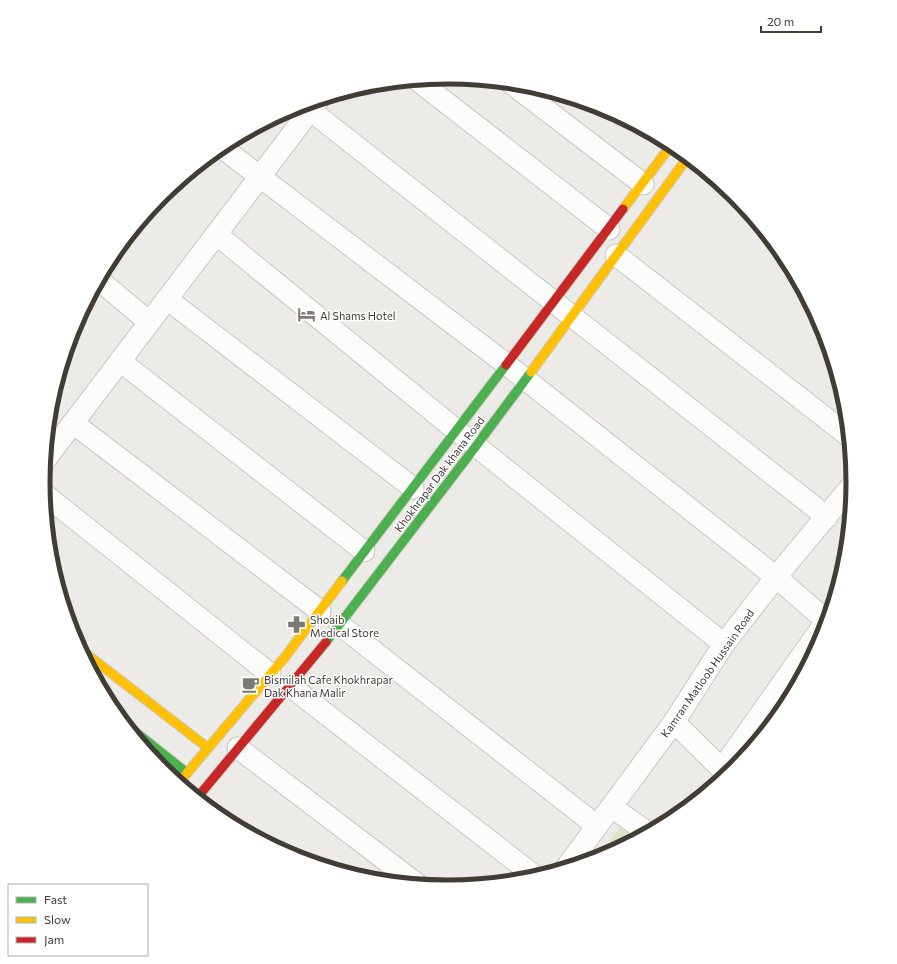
<svg xmlns="http://www.w3.org/2000/svg" width="897" height="964" viewBox="0 0 897 964" font-family="Commissioner,sans-serif">
	<style>
		.green { fill: #dae5c9 }
		.lines { fill: none; stroke-linecap: round; stroke-linejoin: round }
		.street-casing { stroke: #c9c7c3; stroke-width: 23 }
		.fast-casing { stroke: #cecac1; stroke-width: 11 }
		.slow-casing { stroke: #cecac1; stroke-width: 11 }
		.jam-casing { stroke: #cecac1; stroke-width: 11 }
		.street { stroke: #fcfcfb; stroke-width: 21 }
		.fast { stroke: #4caf50; stroke-width: 9 }
		.slow { stroke: #ffc107; stroke-width: 9 }
		.jam { stroke: #c62828; stroke-width: 9 }
		.labels { text-anchor: middle; dominant-baseline: central; stroke-width: 3; stroke-linejoin: round; paint-order: stroke }
		.poi-label { font-size: 11px; fill: #413c34; stroke: #fff; text-anchor: start }
		.street-label { font-size: 11px; fill: #413c34; stroke: #fff }
		.rim { fill: none; stroke: #413c34; stroke-width: 5 }
	</style>
	<rect width="100%" height="100%" fill="#edebe7"/>
	<path class="green" d="M620,827L636,831L642,836L603,857L597,859Z"/>
	<g class="lines">
		<defs>
			<g id="street">
				<path d="M417,80L609,229"/>
				<path d="M511,83L643,184"/>
				<path d="M310,110L827,517"/>
				<path d="M221,147L506,364L776,577L821,616L823,622L822,627L722,769"/>
				<path d="M216,234L456,430L724,644"/>
				<path d="M616,255L850,437"/>
				<path d="M99,280L149,322"/>
				<path d="M167,299L413,488"/>
				<path d="M120,361L364,551"/>
				<path d="M73,423L320,611"/>
				<path d="M45,460L318,100"/>
				<path d="M44,494L270,674"/>
				<path d="M340,625L597,826"/>
				<path d="M290,686L536,877"/>
				<path d="M674,722L728,775"/>
				<path d="M238,748L417,884"/>
				<path d="M612,807L648,833"/>
				<path d="M566,868L674,722L724,644L776,577L854,483"/>
			</g>
			<g id="fast">
				<path d="M342,581L506,365"/>
				<path d="M326,642L476,446L531,372"/>
				<path d="M123,722L187,773"/>
			</g>
			<g id="slow">
				<path d="M623,209L672,144"/>
				<path d="M531,372L688,157"/>
				<path d="M80,649L208,748"/>
				<path d="M180,783L187,773L285,657L342,581"/>
			</g>
			<g id="jam">
				<path d="M506,365L623,209"/>
				<path d="M197,798L326,642"/>
			</g>
		</defs>
		<use href="#street" class="street-casing"/>
		<use href="#fast" class="fast-casing"/>
		<use href="#slow" class="slow-casing"/>
		<use href="#jam" class="jam-casing"/>
		<use href="#street" class="street"/>
		<use href="#fast" class="fast"/>
		<use href="#slow" class="slow"/>
		<use href="#jam" class="jam"/>
	</g>
	<defs>
		<symbol id="hotel-bare" viewBox="-9 -9 18 18"><path d="M-6-4.5h1.5V1H6V5H4.5V3h-9V5H-6ZM-4 0a1.8 1.8 0 1 1 3.6 0ZM.5 0V-2.5h3Q6-2.5 6 0Z" fill="#7d7973" stroke="#fff" stroke-width="2.5" paint-order="stroke"/></symbol>
		<symbol id="pharmacy-bare" viewBox="-9 -9 18 18"><path d="M-2-6h4v4h4v4h-4v4h-4v-4h-4v-4h4Z" fill="#7d7973" stroke="#fff" stroke-width="2.5" paint-order="stroke"/></symbol>
		<symbol id="cafe-bare" viewBox="-9 -9 18 18"><path d="M-5.5-4.5H6V0H3Q3 3.5 0 3.5H-2.5Q-5.5 3.5-5.5 0ZM3-3.2v2h1.7v-2ZM-6 4.5H4V6H-6Z" fill="#7d7973" stroke="#fff" stroke-width="2.5" paint-order="stroke"/></symbol>
	</defs>
	<g fill-rule="evenodd">
		<use href="#hotel-bare" x="294" y="302" width="25" height="25"/>
		<use href="#pharmacy-bare" x="284" y="612" width="25" height="25"/>
		<use href="#cafe-bare" x="238" y="672" width="25" height="25"/>
	</g>
	<g class="labels">
		<g class="poi-label">
			<text x="320" y="315">Al Shams Hotel</text>
			<text x="310" y="619">Shoaib<tspan x="310" dy="13">Medical Store</tspan></text>
			<text x="264" y="679">Bismilah Cafe Khokhrapar<tspan x="264" dy="13">Dak Khana Malir</tspan></text>
		</g>
		<g class="street-label">
			<text transform="translate(439 474) rotate(-53)">Khokhrapar Dak khana Road</text>
			<text transform="translate(707 673) rotate(-55)">Kamran Matloob Hussain Road</text>
		</g>
	</g>
	<path d="M0 0H897V964H0ZM50 482a398 398 0 1 1 796 0a398 398 0 1 1-796 0Z" fill="#fff" fill-rule="evenodd"/>
	<path class="rim" d="M50 482a398 398 0 1 1 796 0a398 398 0 1 1-796 0Z"/>
	<rect x="8" y="884" width="140" height="72" fill="#ffffff" stroke="#b3b1ae"/>
	<rect x="16" y="897" width="20" height="6" fill="#4caf50" stroke="#b3b1ae"/>
	<text x="44" y="904" font-size="12" fill="#413c34">Fast</text>
	<rect x="16" y="917" width="20" height="6" fill="#ffc107" stroke="#b3b1ae"/>
	<text x="44" y="924" font-size="12" fill="#413c34">Slow</text>
	<rect x="16" y="937" width="20" height="6" fill="#c62828" stroke="#b3b1ae"/>
	<text x="44" y="944" font-size="12" fill="#413c34">Jam</text>
	<path d="M761 26v6h60v-6" fill="none" stroke="#413c34" stroke-width="2"/>
	<text x="767" y="26" font-size="12" fill="#413c34" stroke="#ffffff" stroke-width="3" paint-order="stroke">20 m</text>
</svg>
